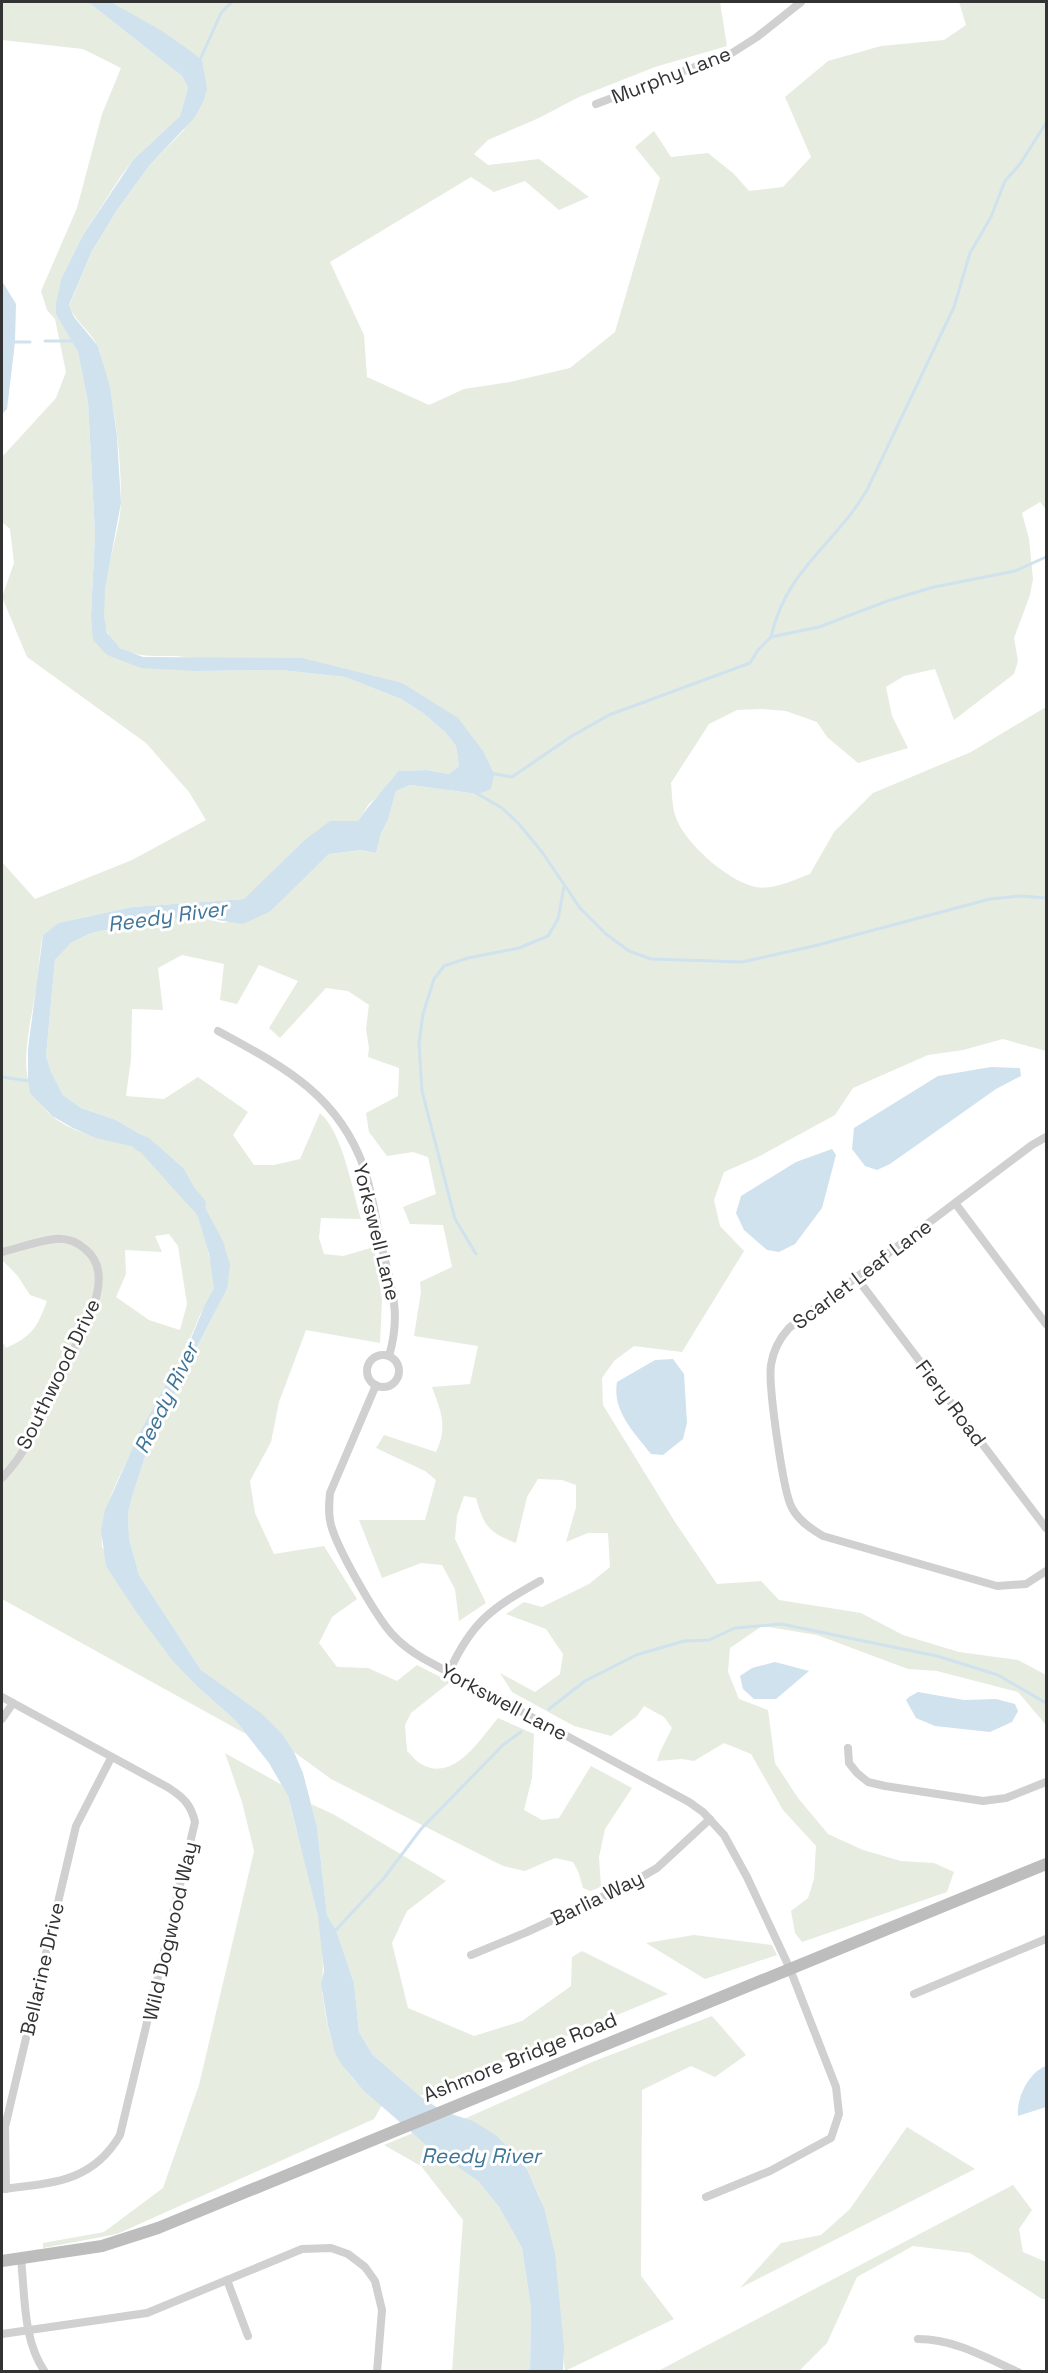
<svg xmlns="http://www.w3.org/2000/svg" width="1048" height="2373" viewBox="0 0 1048 2373" font-family="'Space Grotesk',sans-serif">
	<style>
		.green { fill: #e6ecdf; fill-rule: evenodd }
		.water { fill: #cfe2ee }
		.lines { fill: none; stroke-linecap: round; stroke-linejoin: round }
		.stream { stroke: #cfe2ee; stroke-width: 3 }
		.river { stroke: #cfe2ee; stroke-width: 16 }
		.street { stroke: #d0d0d0; stroke-width: 8 }
		.secondary { stroke: #bdbdbd; stroke-width: 12 }
		.labels { text-anchor: middle; dominant-baseline: central; stroke-width: 6; stroke-linejoin: round; paint-order: stroke }
		.street-label { font-size: 20px; fill: #333; stroke: #fff }
		.water-label { font-size: 21px; font-style: italic; fill: #3f7597; stroke: #fff }
	</style>
	<rect width="100%" height="100%" fill="#fff"/>
	<g class="green">
		<path d="M2,2H88L182,76L188,88L180,116L133,160L121,176L83,235L62,277L72,340L78,352L88,402L95,534L91,615L107,655L196,671L281,670L345,677L401,699L423,713L445,732L456,746L459,766L449,774L427,770L398,771L384,790L369,804L358,821L260,886L244,899L132,907L58,923L43,935C39,953 39,971 36,989C32,1016 22,1053 28,1080C29,1085 33,1091 36,1096C63,1149 139,1130 172,1169C191,1191 203,1227 209,1256C211,1265 215,1278 214,1287C213,1296 204,1307 200,1315C180,1366 150,1412 127,1461C113,1489 100,1515 102,1547L199,1688L236,1721L246,1734L2,1599V1341L6,1348C32,1336 37,1328 47,1301L30,1295L17,1275L2,1260V862L35,899L132,860L206,820L189,792L146,743L27,657L2,597L14,563L10,529L2,522V457L56,398L66,372L55,319L47,310L41,291L77,208L102,114L121,68L83,49L2,40ZM169,1234L178,1246L187,1304L180,1330L149,1320L116,1297L126,1274L125,1250L162,1252L155,1236Z"/>
		<path d="M111,2H720L727,46L655,67L579,97L539,118L488,140L474,154L488,165L539,159L589,197L559,210L525,181L494,192L471,177L330,262L364,335L367,377L429,405L464,389L510,382L570,368L615,332L660,178L635,147L654,131L671,157L708,153L734,174L749,191L783,187L811,157L785,97L828,61L881,46L944,40L966,25L959,2H1046V509L1040,502L1022,513L1029,539L1033,579L1030,595L1014,638L1018,661L1014,674L954,720L935,669L904,676L886,687L892,716L908,748L858,763L827,737L817,722L786,711L762,709L737,710L709,724L671,783C672,793 672,805 675,815C683,842 726,879 752,886C770,892 793,880 810,874L834,832L873,793L971,752L1046,707V1051L1003,1039L963,1050L928,1055L853,1088L835,1115L758,1157L724,1172L714,1200L720,1226L744,1251L682,1352L634,1346L614,1361L602,1378L603,1405L675,1522L717,1584L761,1581L779,1600L861,1613L903,1635L959,1652L1018,1660L1046,1675V1725L1018,1692L937,1671L908,1669L817,1635L762,1626L730,1648L728,1672L739,1699L768,1710L775,1763L798,1798L828,1834L863,1850L901,1861L934,1863L954,1872L947,1892L802,1942L795,1933L791,1911L808,1898L814,1879L816,1846L783,1810L751,1754L724,1743L694,1761L682,1759L657,1761L660,1752L672,1728L664,1717L644,1706L637,1716L611,1736L574,1726L512,1692L500,1673L535,1692L560,1674L563,1654L546,1629L506,1614L524,1602L542,1607L589,1584L610,1567L608,1533H588L566,1542L576,1507V1485L562,1480L538,1479L527,1497L516,1543C488,1532 484,1526 476,1498L464,1496L457,1516L455,1539L486,1603L459,1621L455,1589L442,1565L421,1563L382,1578L359,1520H425L436,1480L425,1471L376,1448L384,1435L436,1452C448,1427 441,1411 432,1387L470,1384L478,1346L414,1336L421,1292L420,1282L452,1267L443,1225L410,1224L403,1207L436,1194L428,1157L413,1152L387,1156L369,1132L366,1113L398,1096L399,1068L368,1057L369,1048L366,1029L369,1005L348,991L326,988L280,1038L269,1028L298,981L259,965L237,1004L220,1000L224,964L182,955L158,968L163,1010L132,1009L131,1059L126,1096L164,1099L198,1077L248,1112L233,1135L254,1165H274L300,1159L320,1113C343,1133 352,1189 361,1219L321,1218L319,1238L324,1254L343,1256L374,1247L382,1300L380,1343L306,1330L279,1402L271,1442L250,1481L255,1513L274,1554L324,1546L357,1599L332,1617L319,1643L337,1667L368,1668L397,1681L417,1665L450,1682L411,1713L405,1725L407,1751C411,1755 416,1761 421,1764C454,1783 480,1739 498,1718L534,1734L532,1778L524,1810L542,1820L559,1818L591,1766L632,1788L605,1829L599,1857L601,1887L590,1891L583,1888L578,1871L573,1862L555,1858L525,1871L503,1866L331,1779L294,1752L284,1736L201,1670L139,1575L129,1538L128,1513L132,1497L154,1429L178,1388L187,1366L227,1289L223,1241L156,1144L116,1120L81,1108L63,1095L51,1072L46,1056L55,960L71,943L91,933L154,920L197,917L223,923L271,911L329,854L361,850L376,853L381,833L388,820L396,791L410,785L478,794L494,774L402,683L176,656C152,656 117,659 107,631C93,596 121,538 121,500C121,456 116,411 104,368C102,361 101,353 98,346C90,331 76,322 69,306L92,251L117,210L149,166L183,131L204,100L128,12Z"/>
		<path d="M225,1753L282,1785L288,1796C297,1836 310,1875 318,1916C322,1937 324,1962 322,1984C321,1992 324,2002 325,2011C332,2056 346,2077 382,2105L374,2119L117,2234L43,2248V2243L104,2232L163,2188L199,2085L254,1851L242,1802Z"/>
		<path d="M311,1804L333,1814L446,1881L407,1911L392,1943L408,2008L474,2036L522,2021L571,1986L572,1957L582,1951L668,1994L420,2096L372,2054L359,2032L354,1983L336,1930L327,1915L317,1827Z"/>
		<path d="M694,1935L772,1945L777,1955L705,1979L646,1943Z"/>
		<path d="M712,2016L746,2055L715,2077L691,2066L642,2090L641,2276L674,2319L565,2371L555,2279L540,2198L522,2158L496,2142L455,2123L592,2062Z"/>
		<path d="M907,2127L975,2169L740,2288L781,2243L821,2235L850,2209Z"/>
		<path d="M413,2133L478,2181L499,2207L522,2248L531,2308L530,2371H452L463,2220L421,2166L384,2145Z"/>
		<path d="M1013,2185L1032,2210L1019,2229L1023,2252L1046,2262V2299H1042L970,2253L913,2246L857,2277L827,2343L799,2371H658Z"/>
	</g>
	<g class="water">
		<path d="M88,2H111L162,31L189,50L202,60L207,89L204,100L195,117L149,166L117,210L92,251L69,305L74,317L98,346L110,387L117,436L121,503L105,588L104,616L107,633L120,648L143,657L302,658L402,683L458,718L483,751L494,774L491,789L478,794L410,785L396,791L388,820L381,833L376,853L361,850L329,854L271,911L243,924L197,917L154,920L91,933L71,943L55,960L46,1056L51,1072L63,1095L81,1108L116,1120L143,1136L156,1144L184,1169L223,1241L230,1265L227,1289L187,1366L178,1388L154,1429L132,1497L128,1513L129,1538L139,1575L201,1670L262,1714L284,1736L294,1752L303,1773L317,1827L327,1915L336,1930L354,1983L359,2032L372,2054L420,2096L442,2111L473,2121L497,2136L527,2169L544,2208L555,2254L564,2348L563,2371H530L531,2308L522,2248L499,2207L478,2181L424,2143L363,2090L342,2065L335,2053L328,2026L321,1984L324,1971L318,1916L288,1796L269,1763L236,1721L199,1688L173,1661L137,1613L106,1566L101,1530L105,1510L139,1434L190,1341L204,1307L214,1288L209,1254L198,1217L171,1168L154,1155L131,1146L96,1138L73,1128L52,1116L30,1093L28,1080V1049L43,935L58,923L132,907L244,899L306,839L330,821H358C370,803 385,789 398,771L427,770L449,774L459,766L456,746L445,732L423,713L401,699L345,677L281,670L196,671L141,668L107,655L93,640L91,615L95,534L88,402L78,352L56,314V303L62,277L83,235L133,160L180,116L188,88L182,76Z"/>
		<path d="M2,281L16,304L15,342L7,409L2,414Z"/>
		<path d="M991,1067L1020,1068L1021,1076L996,1089L890,1164L877,1170L865,1166L852,1149L854,1128L938,1076Z"/>
		<path d="M832,1149L836,1155L822,1208L795,1244L779,1252L767,1250L744,1230L736,1213L741,1196L796,1162Z"/>
		<path d="M673,1359L684,1374L687,1423L683,1439L663,1455L651,1454C634,1432 612,1411 617,1382L655,1360Z"/>
		<path d="M775,1662L809,1671L776,1699H754L743,1689L740,1676L752,1668Z"/>
		<path d="M918,1692L964,1700L996,1699L1015,1704L1018,1711L1012,1722L990,1732L935,1726L916,1718L906,1700L909,1697Z"/>
		<path d="M1046,2066V2107L1018,2116C1016,2098 1029,2072 1046,2066Z"/>
	</g>
	<g class="lines">
		<g class="stream">
			<path d="M199,62L221,13L232,2"/>
			<path d="M45,341H73"/>
			<path d="M15,342H30"/>
			<path d="M771,637C786,569 835,545 867,490L954,307L970,253L991,217L1005,181L1020,164L1046,123"/>
			<path d="M490,773L512,777L572,736L609,715L750,663L758,650L771,637L819,627L890,600L934,587L1015,571L1046,557"/>
			<path d="M476,793L502,808L519,824L542,852L580,908L606,934L629,951L651,959L742,962L814,946L990,899L1020,896L1046,898"/>
			<path d="M2,1077L29,1081"/>
			<path d="M476,1254L455,1219L422,1091L419,1043L423,1014L434,979L444,966L468,958L519,948L548,936L558,919L564,887"/>
			<path d="M549,1709L585,1681L636,1655L684,1641L709,1640L735,1628L781,1624L937,1656L998,1675L1046,1703"/>
			<path d="M335,1931L384,1878L421,1829L504,1744L521,1732"/>
		</g>
		<path class="river" d="M140,1143L145,1145L198,1204"/>
		<g class="street">
			<path d="M596,104L732,53L757,37L801,2"/>
			<path d="M218,1031C282,1066 338,1094 364,1168C372,1192 376,1219 381,1244C391,1287 402,1312 389,1356"/>
			<path d="M1046,1137L1032,1145L789,1328C779,1339 773,1351 771,1365C768,1385 783,1492 792,1508C799,1521 811,1529 823,1536L997,1586L1026,1584L1046,1571"/>
			<path d="M955,1203L1046,1324"/>
			<path d="M2,1252C19,1248 37,1241 55,1239C66,1238 77,1242 85,1249C120,1276 79,1336 65,1366C47,1404 32,1447 2,1478"/>
			<path d="M856,1277L1046,1528"/>
			<circle cx="383" cy="1371" r="16"/>
			<path d="M376,1385L330,1493C329,1504 328,1514 331,1525C337,1548 375,1615 392,1634C401,1644 412,1652 424,1659L689,1802L703,1812L724,1835L747,1877L790,1969L836,2087L839,2114L831,2138L770,2171L706,2197"/>
			<path d="M449,1672C472,1621 492,1608 540,1581"/>
			<path d="M2,1697L169,1788C184,1798 191,1805 195,1822L120,2135C92,2183 51,2183 2,2189"/>
			<path d="M2,1719L13,1703"/>
			<path d="M848,1748L849,1763L857,1773L868,1782L885,1786L983,1801L1006,1798L1046,1782"/>
			<path d="M471,1955L527,1932L628,1885L657,1868L710,1819"/>
			<path d="M914,1994L1046,1939"/>
			<path d="M6,2189L5,2127L76,1826L111,1758"/>
			<path d="M21,2259C25,2296 23,2341 45,2372"/>
			<path d="M227,2280L248,2336"/>
			<path d="M2,2334L147,2313L302,2249L331,2248L348,2254L365,2267L375,2281L382,2310L377,2372"/>
			<path d="M918,2339C954,2339 985,2357 1018,2372"/>
		</g>
		<path class="secondary" d="M2,2261L102,2246L158,2228L1046,1864"/>
	</g>
	<g class="labels">
		<g class="street-label">
			<text transform="translate(671 75) rotate(-21)">Murphy Lane</text>
			<text transform="translate(377 1232) rotate(76)">Yorkswell Lane</text>
			<text transform="translate(862 1274) rotate(-37)">Scarlet Leaf Lane</text>
			<text transform="translate(58 1374) rotate(-64)">Southwood Drive</text>
			<text transform="translate(951 1403) rotate(53)">Fiery Road</text>
			<text transform="translate(504 1702) rotate(28)">Yorkswell Lane</text>
			<text transform="translate(597 1898) rotate(-26)">Barlia Way</text>
			<text transform="translate(170 1931) rotate(-77)">Wild Dogwood Way</text>
			<text transform="translate(42 1969) rotate(-77)">Bellarine Drive</text>
			<text transform="translate(520 2057) rotate(-22)">Ashmore Bridge Road</text>
		</g>
		<g class="water-label">
			<text transform="translate(167 916) rotate(-8)">Reedy River</text>
			<text transform="translate(166 1398) rotate(-64)">Reedy River</text>
			<text x="481" y="2155">Reedy River</text>
		</g>
	</g>
	<rect width="1048" height="2373" fill="none" stroke="#333333" stroke-width="6"/>
</svg>
